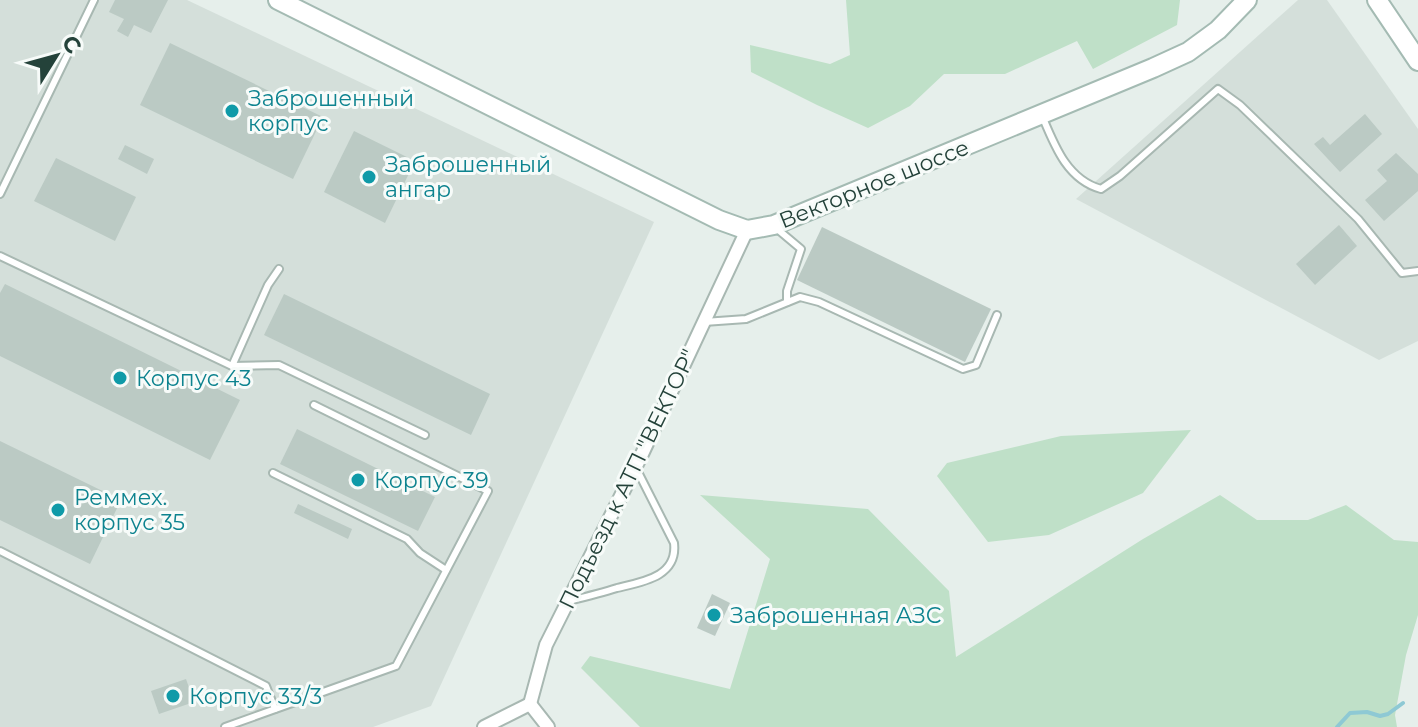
<svg xmlns="http://www.w3.org/2000/svg" width="1418" height="727" viewBox="0 0 1418 727" font-family="Montserrat,sans-serif">
	<style>
		.built { fill: #d4dfda }
		.green { fill: #bfe0c8 }
		.lines { fill: none; stroke-linecap: round; stroke-linejoin: round }
		.stream { stroke: #8ec9d4; stroke-width: 4 }
		.building { fill: #bbcac4 }
		.service-casing { stroke: #a8b8b2; stroke-width: 10 }
		.minor-casing { stroke: #a8b8b2; stroke-width: 16 }
		.secondary-casing { stroke: #a4bbb3; stroke-width: 22 }
		.service { stroke: #fff; stroke-width: 6 }
		.minor { stroke: #fff; stroke-width: 12 }
		.secondary { stroke: #fff; stroke-width: 18 }
		.culture-dot { fill: #0f9aa8; stroke: #f7fbf9; stroke-width: 3 }
		.labels { text-anchor: middle; dominant-baseline: central; stroke-width: 6; stroke-linejoin: round; paint-order: stroke }
		.culture-label { font-size: 22px; fill: #0d838f; stroke: #f7fbf9; text-anchor: start }
		.street-label { font-size: 22px; fill: #24423a; stroke: #f7fbf9 }
	</style>
	<rect width="100%" height="100%" fill="#e6efeb"/>
	<g class="built">
		<path d="M0,0H187L654,222L431,706L373,727H0Z"/>
		<path d="M1298,0H1327L1418,129V341L1379,360L1076,199Z"/>
	</g>
	<g class="green">
		<path d="M846,0H1180L1177,25L1093,69L1077,41L1005,74H944L910,106L868,128L817,105L751,72L750,45L830,64L850,55Z"/>
		<path d="M1191,430L1143,493L1049,535L988,542L937,476L947,463L1061,436Z"/>
		<path d="M700,495L868,509L949,591L956,657L1143,539L1220,495L1257,520H1308L1346,505L1394,540L1418,542V615L1406,655L1395,715L1397,727H640L581,668L590,656L730,689L770,559Z"/>
	</g>
	<g class="lines">
		<path class="stream" d="M1337,727L1350,713L1367,712L1380,716L1388,714L1403,703"/>
	</g>
	<g class="building">
		<path d="M115,0H168L151,33L134,25L128,37L117,31L124,19L109,12Z"/>
		<path d="M170,43L323,117L293,179L140,105Z"/>
		<path d="M1365,114L1382,134L1340,172L1314,144L1323,137L1330,145Z"/>
		<path d="M354,131L415,161L385,223L324,192Z"/>
		<path d="M125,145L154,159L147,174L118,159Z"/>
		<path d="M1396,153L1418,174V191L1384,221L1365,200L1387,181L1377,170Z"/>
		<path d="M56,158L136,197L115,241L34,201Z"/>
		<path d="M1339,225L1357,246L1315,285L1296,264Z"/>
		<path d="M822,227L991,309L965,362L797,280Z"/>
		<path d="M5,284L240,400L210,460L0,356V293Z"/>
		<path d="M284,294L490,394L471,435L264,335Z"/>
		<path d="M297,429L435,497L418,531L280,464Z"/>
		<path d="M0,441L121,500L90,564L0,520Z"/>
		<path d="M298,504L352,529L348,539L294,513Z"/>
		<path d="M712,594L730,603L715,636L697,628Z"/>
		<path d="M186,679L194,702L159,714L151,691Z"/>
	</g>
	<g class="lines">
		<defs>
			<g id="service">
				<path d="M1043,118C1055,147 1068,180 1101,189L1120,176L1218,89L1240,105L1358,219L1402,273L1418,271"/>
				<path d="M0,194L94,0"/>
				<path d="M776,228L801,249L787,291V302"/>
				<path d="M0,256L232,366L279,365L425,435"/>
				<path d="M704,322L746,319L800,297L819,302L963,369L976,365L997,315"/>
				<path d="M232,366L268,285L279,269"/>
				<path d="M273,473L407,539L420,553L446,570"/>
				<path d="M0,551L266,686L275,709"/>
				<path d="M569,601C585,597 601,593 617,588C642,582 678,577 674,543L636,468"/>
				<path d="M225,727L396,666L488,491L314,405"/>
			</g>
			<g id="minor">
				<path d="M530,704L546,645L642,454L747,230"/>
				<path d="M530,704L548,727"/>
				<path d="M484,727L530,704"/>
			</g>
			<g id="secondary">
				<path d="M278,0L719,220L747,230L774,225L1153,68L1188,52L1218,30L1247,0"/>
				<path d="M1377,0L1418,61"/>
			</g>
		</defs>
		<use href="#service" class="service-casing"/>
		<use href="#minor" class="minor-casing"/>
		<use href="#secondary" class="secondary-casing"/>
		<use href="#service" class="service"/>
		<use href="#minor" class="minor"/>
		<use href="#secondary" class="secondary"/>
	</g>
	<g class="culture-dot">
		<circle cx="232" cy="111" r="8"/>
		<circle cx="369" cy="177" r="8"/>
		<circle cx="120" cy="378" r="8"/>
		<circle cx="358" cy="480" r="8"/>
		<circle cx="58" cy="510" r="8"/>
		<circle cx="714" cy="615" r="8"/>
		<circle cx="173" cy="696" r="8"/>
	</g>
	<g class="labels">
		<g class="culture-label">
			<text x="248" y="98">Заброшенный<tspan x="248" dy="25">корпус</tspan></text>
			<text x="385" y="164">Заброшенный<tspan x="385" dy="25">ангар</tspan></text>
			<text x="136" y="378">Корпус 43</text>
			<text x="374" y="480">Корпус 39</text>
			<text x="74" y="497">Реммех.<tspan x="74" dy="25">корпус 35</tspan></text>
			<text x="730" y="615">Заброшенная АЗС</text>
			<text x="189" y="696">Корпус 33/3</text>
		</g>
		<g class="street-label">
			<text transform="translate(874 184) rotate(-22)">Векторное шоссе</text>
			<text transform="translate(628 479) rotate(-64)">Подъезд к АТП "ВЕКТОР"</text>
		</g>
	</g>
	<g transform="translate(56 56) rotate(53)" stroke="#f7fbf9" stroke-width="6" paint-order="stroke">
	<path d="M0-6L14 30L0 20L-14 30Z" fill="#24423a"/>
	<text y="-12" font-size="22" font-weight="bold" text-anchor="middle" fill="#24423a">С</text>
	</g>
</svg>
